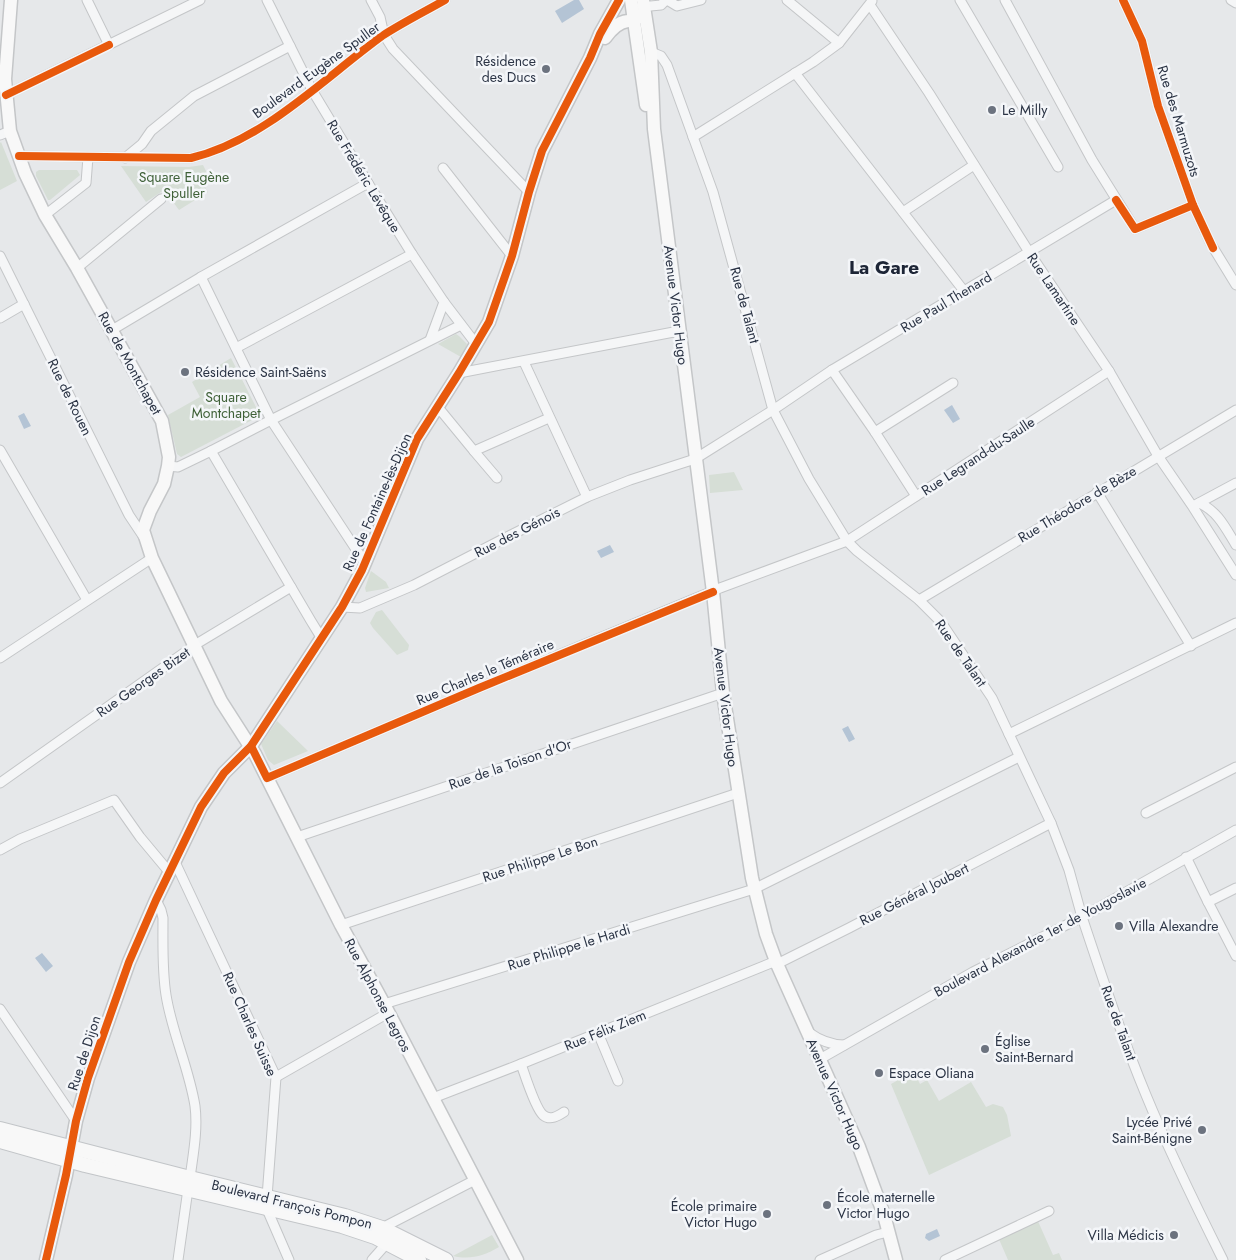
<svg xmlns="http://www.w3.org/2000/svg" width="1236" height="1260" viewBox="0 0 1236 1260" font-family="Jost,sans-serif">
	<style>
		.green { fill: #d6ded6 }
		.water { fill: #b4c4d5 }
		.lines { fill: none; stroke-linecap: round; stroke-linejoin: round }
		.street-casing { stroke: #c4c6c8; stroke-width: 11 }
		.secondary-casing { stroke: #c4c6c8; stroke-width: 15 }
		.primary-casing { stroke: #c2c5c8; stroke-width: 16 }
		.street { stroke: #f5f6f7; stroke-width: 9 }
		.secondary { stroke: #f8f8f8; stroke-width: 12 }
		.primary { stroke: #f8f8f8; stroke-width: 14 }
		.cycleway-casing { stroke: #f4f6f9; stroke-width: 11 }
		.cycleway { stroke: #e8590c; stroke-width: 8 }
		.poi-dot { fill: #6c737f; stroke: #f4f6f9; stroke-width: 2 }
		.labels { text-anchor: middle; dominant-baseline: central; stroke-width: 5; stroke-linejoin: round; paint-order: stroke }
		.poi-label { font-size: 14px; fill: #2b3445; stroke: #f4f6f9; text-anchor: start }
		.street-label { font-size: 14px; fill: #2b3445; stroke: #f4f6f9 }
		.park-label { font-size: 14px; fill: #3f6138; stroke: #f4f6f9 }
		.district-label { font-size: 19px; font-weight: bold; fill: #1d2536; stroke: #f4f6f9 }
	</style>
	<rect width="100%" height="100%" fill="#e6e8ea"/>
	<g class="green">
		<path d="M1,142L17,181L0,190V143Z"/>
		<path d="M203,165L208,175L201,180L208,192L179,210L164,190L146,202L121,166L189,167Z"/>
		<path d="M39,170H77L80,175L50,200H48L36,176V172Z"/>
		<path d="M456,334L459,336L467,344L464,354L461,357L438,344Z"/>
		<path d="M231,358L258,411L256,418L181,457L177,454L168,415L200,397L192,382Z"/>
		<path d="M734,472L743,490L710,493L709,475Z"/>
		<path d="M371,571L386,582L389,588L366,592L365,588Z"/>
		<path d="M382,610L409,645L408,650L397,655L373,628L370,623L376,612Z"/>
		<path d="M277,721L308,751L274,765L268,760L261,744Z"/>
		<path d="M916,1076L920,1084L927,1080L939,1101L971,1082L986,1107L993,1104L1003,1107L1007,1115L1011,1136L929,1175L891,1084L900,1079Z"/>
		<path d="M1037,1219L1053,1255L1059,1253L1062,1260H1008L998,1237Z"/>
		<path d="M492,1235L499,1247C484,1256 470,1260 453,1256Z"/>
	</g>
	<g class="water">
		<path d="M574,0H579L584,9L562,23L555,11Z"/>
		<path d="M952,405L960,419L953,423L944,410Z"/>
		<path d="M24,413L31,426L24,429L18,416Z"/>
		<path d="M610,545L614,552L601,558L597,551Z"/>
		<path d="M848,726L855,739L849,742L842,729Z"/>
		<path d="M42,953L53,966L46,972L35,958Z"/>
		<path d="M937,1229L940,1236L929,1241L925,1238L926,1234Z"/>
	</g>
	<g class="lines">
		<defs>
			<g id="street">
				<path d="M87,0L109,45"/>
				<path d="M267,0L312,90L368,183L412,254L444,302L476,344"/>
				<path d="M371,0L380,17L384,35L393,49L529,192"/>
				<path d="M667,0L677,6L701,0"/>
				<path d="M787,0L839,43"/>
				<path d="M960,0L1058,167"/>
				<path d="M1005,0L1092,160L1135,229L1193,205"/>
				<path d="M1123,0L1142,41L1158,106L1193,205L1211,244L1236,285"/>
				<path d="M1231,0L1236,3"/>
				<path d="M870,5L929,93L1029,252L1109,371L1158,456L1193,507L1236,575"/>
				<path d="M640,7L661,5L666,0"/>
				<path d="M651,52L661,56L667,65L713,192L773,410L809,479L847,541L857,551L919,600L941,622L992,698L1051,823L1069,870L1082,917C1102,977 1122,1037 1146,1095C1169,1151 1196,1206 1223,1260"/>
				<path d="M795,73L964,291"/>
				<path d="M6,95L200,0"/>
				<path d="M0,135L10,131"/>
				<path d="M693,137L813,62L839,43L872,1"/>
				<path d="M19,156L191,158C263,141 323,79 382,36C402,23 424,12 445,0"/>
				<path d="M125,158L142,144L151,131L194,96L290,46"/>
				<path d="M443,168L512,256"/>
				<path d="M903,212L974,165"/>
				<path d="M45,215L86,183L88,157"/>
				<path d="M0,256L129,515L143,536"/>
				<path d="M77,268L161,199"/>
				<path d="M201,277L271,420L365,563"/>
				<path d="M0,318L24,304"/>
				<path d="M112,330L201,277L368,183"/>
				<path d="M430,340L444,302"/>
				<path d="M236,348L412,254"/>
				<path d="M524,362L587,497"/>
				<path d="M832,370L875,432L916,496"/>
				<path d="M459,373L679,331"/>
				<path d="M437,406L474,451L549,418"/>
				<path d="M875,432L953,383"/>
				<path d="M0,450L87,600"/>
				<path d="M211,451L311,621L319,634L323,637"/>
				<path d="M474,451L497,478"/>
				<path d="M168,466L178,467L211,451L271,420L461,325"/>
				<path d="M1097,492L1191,646"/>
				<path d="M1199,503C1218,511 1226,529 1236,545"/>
				<path d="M1195,505L1236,483"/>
				<path d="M919,600L1236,410"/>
				<path d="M342,607L360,608L414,585L511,535L587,497L630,480L695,459L773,410L832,370L1116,200"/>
				<path d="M0,658L152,558"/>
				<path d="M1009,734L1236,623"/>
				<path d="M267,778L479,688L720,588L847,541L1109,371"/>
				<path d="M0,783L198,643L291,587"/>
				<path d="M1146,813L1236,767"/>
				<path d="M297,837L723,693"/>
				<path d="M0,850L20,839L114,800L140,837L170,873"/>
				<path d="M1186,857L1208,902L1236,888"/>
				<path d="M175,862L276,1077L267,1197"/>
				<path d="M156,900L161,910L163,918C163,944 162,970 166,995C172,1033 189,1068 195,1106C198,1130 193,1155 190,1178"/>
				<path d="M1208,902L1236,956"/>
				<path d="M341,925L738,793"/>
				<path d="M384,1004L754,889L1019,757"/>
				<path d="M0,1009L76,1121"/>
				<path d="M808,1032C819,1040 830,1045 844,1045"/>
				<path d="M598,1033L618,1081"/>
				<path d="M820,1059L973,972L1082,917L1236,830"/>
				<path d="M521,1064C525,1075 535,1108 543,1115C550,1121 558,1116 564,1112"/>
				<path d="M276,1077L388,1013"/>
				<path d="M433,1098L521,1064L771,963L777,964L849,928L1051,823"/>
				<path d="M266,1207L289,1260"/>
				<path d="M382,1228L475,1180"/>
				<path d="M178,1260L188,1189"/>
				<path d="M372,1260L387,1243"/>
				<path d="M820,1260L876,1235L888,1232"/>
				<path d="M945,1260L1049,1211"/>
			</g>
			<g id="secondary">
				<path d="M11,0L5,79L10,131L25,173L45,215L77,268L162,421L169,457L168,466L164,484L150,511L143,530L152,558L221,701L255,754L341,925L384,1004L517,1260"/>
				<path d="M631,0L646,105"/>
				<path d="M643,0L651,52L654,129L713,592L723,693L752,878L766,934L777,964L859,1147L884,1215L896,1260"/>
				<path d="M605,38C610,31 617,22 628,21C633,20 634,21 639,17"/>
				<path d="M46,1260L66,1175L76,1121L88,1078L129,962L156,900L201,807L224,773L251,746L342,607L362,570L417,439L459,373L489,322L512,256L529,192L542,151L590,58L600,34L619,0"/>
			</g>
			<g id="primary">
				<path d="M0,1129L190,1178L345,1216L382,1228L446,1260"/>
				<path d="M0,1141L85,1165L342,1226L375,1237L419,1260"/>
			</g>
		</defs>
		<use href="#street" class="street-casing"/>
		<use href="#secondary" class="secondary-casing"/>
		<use href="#primary" class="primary-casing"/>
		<use href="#street" class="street"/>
		<use href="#secondary" class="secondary"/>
		<use href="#primary" class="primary"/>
		<defs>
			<g id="cycleway">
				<path d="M1123,0L1142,41L1158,106L1193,205L1213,248"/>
				<path d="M6,95L109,45"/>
				<path d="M19,156L191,158C263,141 323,79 382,36C402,23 424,12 445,0"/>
				<path d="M1116,200L1135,229L1193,205"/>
				<path d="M251,746L267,778L479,688L713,592"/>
				<path d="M46,1260L66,1175L76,1121L88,1078L129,962L156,900L201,807L224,773L251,746L342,607L362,570L417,439L459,373L489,322L512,256L529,192L542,151L590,58L600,34L619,0"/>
			</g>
		</defs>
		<use href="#cycleway" class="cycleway-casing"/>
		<use href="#cycleway" class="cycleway"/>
	</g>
	<g class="poi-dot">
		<circle cx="546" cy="69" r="5"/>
		<circle cx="992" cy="110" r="5"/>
		<circle cx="185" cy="372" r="5"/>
		<circle cx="1119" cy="926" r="5"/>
		<circle cx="985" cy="1049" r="5"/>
		<circle cx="879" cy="1073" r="5"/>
		<circle cx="1202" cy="1130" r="5"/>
		<circle cx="827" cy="1205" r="5"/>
		<circle cx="767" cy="1214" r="5"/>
		<circle cx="1174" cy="1235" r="5"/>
	</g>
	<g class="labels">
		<g class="poi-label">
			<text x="536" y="61" text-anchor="end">Résidence<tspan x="536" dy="16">des Ducs</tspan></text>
			<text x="1002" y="110">Le Milly</text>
			<text x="195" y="372">Résidence Saint-Saëns</text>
			<text x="1129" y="926">Villa Alexandre</text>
			<text x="995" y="1041">Église<tspan x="995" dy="16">Saint-Bernard</tspan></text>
			<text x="889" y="1073">Espace Oliana</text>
			<text x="1192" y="1122" text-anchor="end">Lycée Privé<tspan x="1192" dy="16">Saint-Bénigne</tspan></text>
			<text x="837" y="1197">École maternelle<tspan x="837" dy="16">Victor Hugo</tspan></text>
			<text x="757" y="1206" text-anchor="end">École primaire<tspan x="757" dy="16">Victor Hugo</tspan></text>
			<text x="1164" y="1235" text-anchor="end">Villa Médicis</text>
		</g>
		<g class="street-label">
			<text transform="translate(316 70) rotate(-36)">Boulevard Eugène Spuller</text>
			<text transform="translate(1179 121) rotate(73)">Rue des Marmuzots</text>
			<text transform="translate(364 176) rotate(59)">Rue Frédéric Lévêque</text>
			<text transform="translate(1054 289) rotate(56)">Rue Lamartine</text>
			<text transform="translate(946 302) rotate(-31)">Rue Paul Thenard</text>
			<text transform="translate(676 305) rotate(83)">Avenue Victor Hugo</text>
			<text transform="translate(745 305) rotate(75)">Rue de Talant</text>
			<text transform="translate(130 363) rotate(61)">Rue de Montchapet</text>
			<text transform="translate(70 397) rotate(64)">Rue de Rouen</text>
			<text transform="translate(978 456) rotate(-33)">Rue Legrand-du-Saulle</text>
			<text transform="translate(377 502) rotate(-66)">Rue de Fontaine-lès-Dijon</text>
			<text transform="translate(1077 504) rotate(-31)">Rue Théodore de Bèze</text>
			<text transform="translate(517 532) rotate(-27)">Rue des Génois</text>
			<text transform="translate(961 653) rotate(55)">Rue de Talant</text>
			<text transform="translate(485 672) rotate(-23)">Rue Charles le Téméraire</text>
			<text transform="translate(143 682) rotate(-35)">Rue Georges Bizet</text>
			<text transform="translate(726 707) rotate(83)">Avenue Victor Hugo</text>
			<text transform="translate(510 764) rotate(-19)">Rue de la Toison d'Or</text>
			<text transform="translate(540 859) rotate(-18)">Rue Philippe Le Bon</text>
			<text transform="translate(914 894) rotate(-27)">Rue Général Joubert</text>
			<text transform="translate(1040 937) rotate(-28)">Boulevard Alexandre 1er de Yougoslavie</text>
			<text transform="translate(569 947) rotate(-17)">Rue Philippe le Hardi</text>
			<text transform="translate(378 995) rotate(62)">Rue Alphonse Legros</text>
			<text transform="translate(1119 1023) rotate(70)">Rue de Talant</text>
			<text transform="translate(250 1024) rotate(66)">Rue Charles Suisse</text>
			<text transform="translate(605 1030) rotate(-22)">Rue Félix Ziem</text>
			<text transform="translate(84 1053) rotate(-72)">Rue de Dijon</text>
			<text transform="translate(835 1094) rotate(66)">Avenue Victor Hugo</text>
			<text transform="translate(292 1204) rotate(14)">Boulevard François Pompon</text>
		</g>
		<g class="park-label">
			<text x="184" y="177">Square Eugène<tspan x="184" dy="16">Spuller</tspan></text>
			<text x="226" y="397">Square<tspan x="226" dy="16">Montchapet</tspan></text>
		</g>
		<g class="district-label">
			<text x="884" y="267">La Gare</text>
		</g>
	</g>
</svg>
